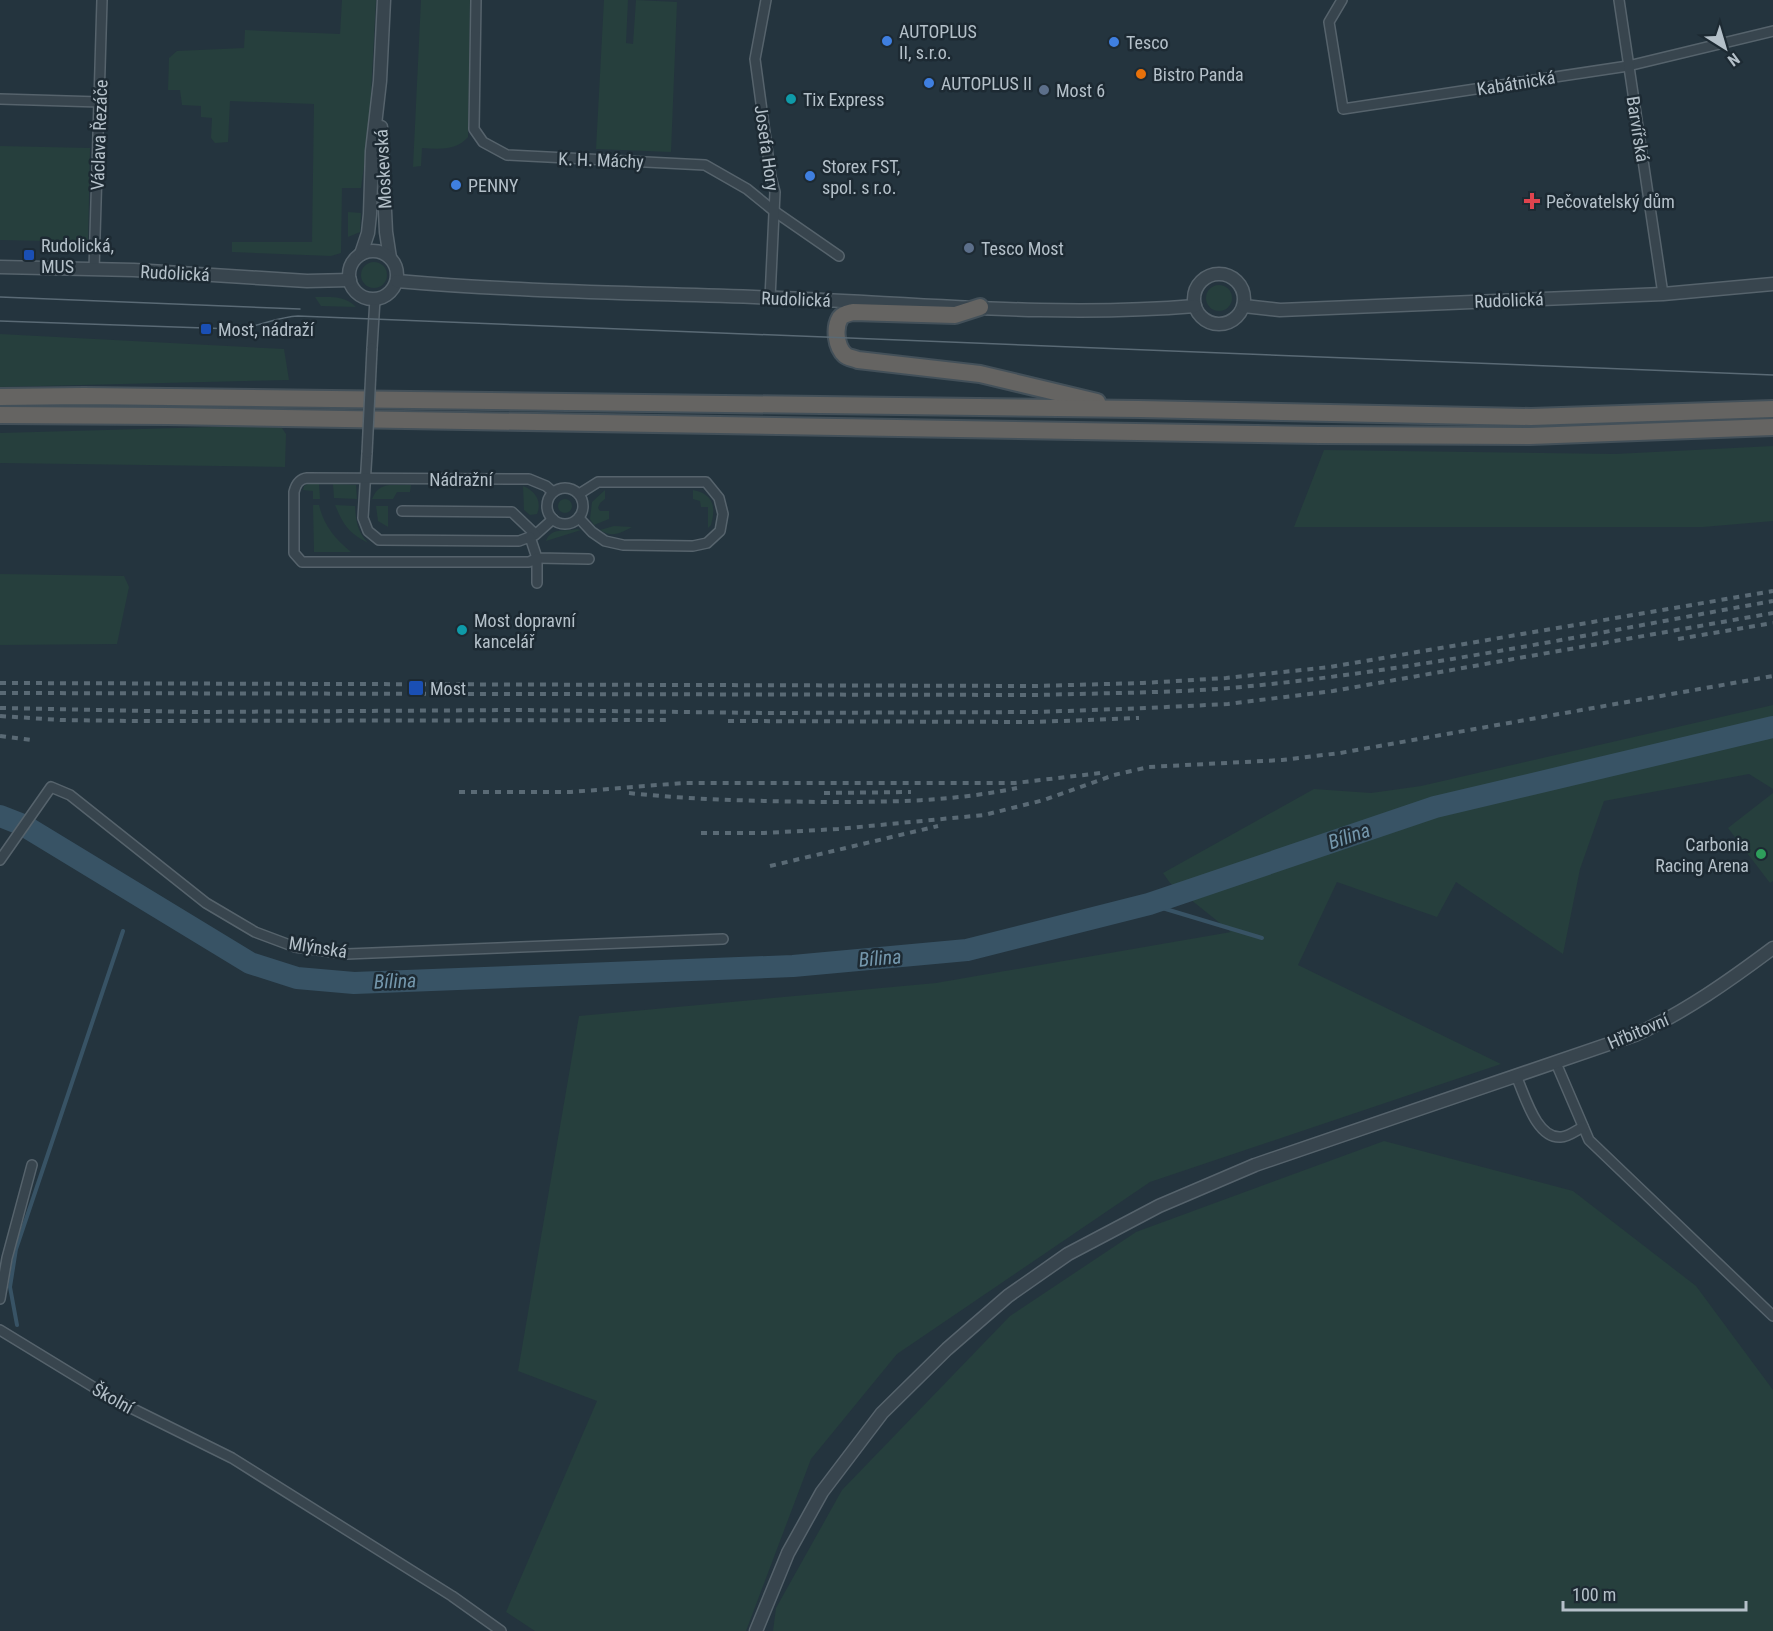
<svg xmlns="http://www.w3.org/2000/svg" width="1773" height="1631" viewBox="0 0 1773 1631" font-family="'Roboto Condensed',sans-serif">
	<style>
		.green { fill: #263f3d }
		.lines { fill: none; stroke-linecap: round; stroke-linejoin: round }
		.stream { stroke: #385365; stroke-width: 4 }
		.river { stroke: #385365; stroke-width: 22 }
		.minor-casing { stroke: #56636c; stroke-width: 12 }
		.tertiary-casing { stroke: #56636c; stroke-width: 15 }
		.trunk-casing { stroke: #435059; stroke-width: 20 }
		.minor { stroke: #38454e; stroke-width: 9 }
		.tertiary { stroke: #38454e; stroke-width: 12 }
		.trunk { stroke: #656462; stroke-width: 16 }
		.tram { stroke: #5a6a75; stroke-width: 1.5 }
		.rail { stroke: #5a6a75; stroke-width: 4; stroke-dasharray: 6 6; stroke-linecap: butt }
		.minor-bridge-casing { stroke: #56636c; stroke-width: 12; stroke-linecap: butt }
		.minor-bridge { stroke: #38454e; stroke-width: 9 }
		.shop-dot { fill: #3f7fe0; stroke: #1d2a33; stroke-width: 2 }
		.food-dot { fill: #e8710a; stroke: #1d2a33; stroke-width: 2 }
		.service-dot { fill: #5c6f8a; stroke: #1d2a33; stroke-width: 2 }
		.culture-dot { fill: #0f9aa8; stroke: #1d2a33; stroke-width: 2 }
		.health-dot { fill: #e0444e; stroke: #1d2a33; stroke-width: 2 }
		.transit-dot { fill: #1a4fb4; stroke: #1d2a33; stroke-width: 2 }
		.leisure-dot { fill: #2e9e5b; stroke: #1d2a33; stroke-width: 2 }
		.labels { text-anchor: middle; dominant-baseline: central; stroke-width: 5; stroke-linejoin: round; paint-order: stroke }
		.poi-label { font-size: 18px; fill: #b4c0c9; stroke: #1d2a33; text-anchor: start }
		.street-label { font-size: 18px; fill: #b4c0c9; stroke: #1d2a33 }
		.water-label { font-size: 20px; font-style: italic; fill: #7497ac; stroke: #1d2a33 }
	</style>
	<rect width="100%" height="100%" fill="#24343e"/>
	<g class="green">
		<path d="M342,0H376L369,131L361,188H342L341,253L331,256L232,252V242H312L314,104L230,101L228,142L215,143L211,138L212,118L201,117V106L182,105L180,90H168L169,58L177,51L244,48L245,30L340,34Z"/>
		<path d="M421,0H470L468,137C456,151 439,149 422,148L421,166L413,167Z"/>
		<path d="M604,0H628L626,43L633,44L636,0L677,2L671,152L596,149Z"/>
		<path d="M0,146L90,148L88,242L0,240Z"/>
		<path d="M348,212L361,213L360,232L348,237Z"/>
		<circle cx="374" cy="275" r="13"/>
		<circle cx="1219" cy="298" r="13"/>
		<path d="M315,297C330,297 345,295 356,307L321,306Z"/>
		<path d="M0,334L284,349L289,380L0,387Z"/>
		<path d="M280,425L286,434L285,467L0,463V433Z"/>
		<path d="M1773,446V521L1703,527H1294L1324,450L1615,454Z"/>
		<path d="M308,484H319L320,499H313V491L303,490L304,486Z"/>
		<path d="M333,484L356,485L357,499L334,498Z"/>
		<path d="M389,485H411L410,492H397L393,499H372C376,490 379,487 389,485Z"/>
		<path d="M523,486C536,491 542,502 537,514L530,515L524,510Z"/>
		<path d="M605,490V499L600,503L598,508L600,511H609V519L594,525L590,519L592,502Z"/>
		<path d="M693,490C714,494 716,507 711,525L708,528V507H701L700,501L693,499Z"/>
		<circle cx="565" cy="506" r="7"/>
		<path d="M313,505H319C324,526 335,539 351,552H314Z"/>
		<path d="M335,505L355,506C356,521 357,531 368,543C348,532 344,526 335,505Z"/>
		<path d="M376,506H388V527L378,521Z"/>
		<path d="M614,526L632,527C620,533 613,538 600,530Z"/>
		<path d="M577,529L581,530L546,541C551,527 565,532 577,529Z"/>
		<path d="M0,574L124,576L129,587L117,644L0,645Z"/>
		<path d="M1773,705V789L1749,774L1604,801L1580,869L1563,954L1456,882L1437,917L1337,882L1298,965L1501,1064L1150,1182L897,1354L811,1459L746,1631H535L506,1612L597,1401L518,1371L579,1016L936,983L1231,932L1170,883L1163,873L1314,789L1371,793L1421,786Z"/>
		<path d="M1773,793V881L1770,883L1728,828Z"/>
		<path d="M1384,1141L1573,1191L1696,1286L1773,1390V1631H773L776,1608L842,1490L1010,1316L1136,1232Z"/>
	</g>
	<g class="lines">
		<g class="stream">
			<path d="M1149,904L1262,938"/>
			<path d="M17,1325L10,1287L16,1249L123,931"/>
		</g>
		<path class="river" d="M0,816L23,825L250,963L297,978L354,983L793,966L967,950L1149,904L1435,807L1773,727"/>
		<defs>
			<g id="minor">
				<path d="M476,0L474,129L483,142L507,155L705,165L747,189L774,211L839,256"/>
				<path d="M766,0L755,59L771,177L775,192L770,298"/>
				<path d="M1342,0L1329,22L1343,109L1628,66L1773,31"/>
				<path d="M1619,0L1663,294"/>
				<path d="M0,99L100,102"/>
				<path d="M94,270L102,0"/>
				<path d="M372,348L375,299"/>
				<path d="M367,453L363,518L368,531L379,540L519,541L535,535L553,519"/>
				<circle cx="565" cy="506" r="18"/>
				<path d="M579,494L598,482H706L719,498L723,514L720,531L707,543L693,546L623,545L605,541L592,532L579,518"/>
				<path d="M402,511L512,512L535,534"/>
				<path d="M530,537L537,558L589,559"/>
				<path d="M537,583V558L529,562H302L294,553V492C296,484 299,479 307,478L529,479L546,486L553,492"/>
				<path d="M0,860L51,787L70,795L206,903L255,932L295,947L347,954L723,939"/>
				<path d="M1556,1063L1589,1140L1773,1316"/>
				<path d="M1516,1076C1525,1095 1536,1139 1561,1137C1568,1137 1577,1130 1583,1127"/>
				<path d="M0,1299L7,1258L32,1165"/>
				<path d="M0,1330L113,1399L232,1458L452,1596L501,1631"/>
			</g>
			<g id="tertiary">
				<path d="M381,127L386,232L390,258"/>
				<circle cx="373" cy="275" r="24"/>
				<path d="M361,254L368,233L370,214L372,151L380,81L384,0"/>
				<path d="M0,267L134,270L307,281L350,280"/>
				<circle cx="1219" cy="299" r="25"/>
				<path d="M397,281C532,293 669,293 805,299C934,305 1066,317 1195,306"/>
				<path d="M1244,306L1280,310L1663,294L1773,284"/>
				<path d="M756,1631L788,1553L822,1492L882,1413L947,1349L1008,1296L1068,1254L1159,1206L1255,1165L1635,1035C1685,1012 1729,981 1773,948"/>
			</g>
			<g id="trunk">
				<path d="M980,307L955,315L853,312C849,313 843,314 840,318C834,328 836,347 845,355C848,358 854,358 858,360L980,374L1097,402"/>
				<path d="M0,397L84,396L1139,409L1531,417L1773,409"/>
				<path d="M0,415L167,416L1319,435L1530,436L1773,427"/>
			</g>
		</defs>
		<use href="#minor" class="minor-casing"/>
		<use href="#tertiary" class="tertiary-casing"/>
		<use href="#trunk" class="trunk-casing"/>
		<use href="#minor" class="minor"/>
		<use href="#tertiary" class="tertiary"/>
		<use href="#trunk" class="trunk"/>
		<g class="tram">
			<path d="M0,297L300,309"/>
			<path d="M0,321L234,329C256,328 276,317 298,316L1773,375"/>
		</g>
		<g class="rail">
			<path d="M1678,639L1773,623"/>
			<path d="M0,683L1036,686L1143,683L1226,678L1330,667L1773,591"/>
			<path d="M0,693L1039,695C1102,693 1166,693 1230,688C1411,672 1594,633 1773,601"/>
			<path d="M0,708L197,712L518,710L769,713L1038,712L1147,708L1228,704L1333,691L1773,613"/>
			<path d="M0,716L60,720L135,721L671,720"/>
			<path d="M728,721L1035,722L1139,718"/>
			<path d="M0,736L31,740"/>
			<path d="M459,792H571L683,783H1015L1101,773"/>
			<path d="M629,793C693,800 757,801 821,802C890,802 949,802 1017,788"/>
			<path d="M824,793L911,792"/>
			<path d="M701,833H764L838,829L984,815L1044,800L1114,775L1149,767L1282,760L1340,753L1773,676"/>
			<path d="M770,866L938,826"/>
		</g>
		<defs>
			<path id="minor-bridge" d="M367,453L372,348"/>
		</defs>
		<use href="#minor-bridge" class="minor-bridge-casing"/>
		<use href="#minor-bridge" class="minor-bridge"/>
	</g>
	<g class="shop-dot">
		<circle cx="887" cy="41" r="6"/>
		<circle cx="1114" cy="42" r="6"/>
		<circle cx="929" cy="83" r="6"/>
		<circle cx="810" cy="176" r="6"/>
		<circle cx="456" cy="185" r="6"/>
	</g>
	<circle class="food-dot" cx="1141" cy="74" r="6"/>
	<g class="service-dot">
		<circle cx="1044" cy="90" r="6"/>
		<circle cx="969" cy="248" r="6"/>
	</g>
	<g class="culture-dot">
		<circle cx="791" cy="99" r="6"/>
		<circle cx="462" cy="630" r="6"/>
	</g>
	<path class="health-dot" d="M1529 192h6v6h6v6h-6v6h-6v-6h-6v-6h6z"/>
	<g class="transit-dot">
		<rect x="23" y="249" width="12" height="12" rx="3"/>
		<rect x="200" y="323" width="12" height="12" rx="3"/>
		<rect x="408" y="680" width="16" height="16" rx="3"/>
	</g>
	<circle class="leisure-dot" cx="1761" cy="854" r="6"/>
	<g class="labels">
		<g class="poi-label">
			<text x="899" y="31">AUTOPLUS<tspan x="899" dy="21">II, s.r.o.</tspan></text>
			<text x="1126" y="42">Tesco</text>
			<text x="1153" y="74">Bistro Panda</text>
			<text x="941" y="83">AUTOPLUS II</text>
			<text x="1056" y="90">Most 6</text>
			<text x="803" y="99">Tix Express</text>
			<text x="822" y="166">Storex FST,<tspan x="822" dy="21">spol. s r.o.</tspan></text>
			<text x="468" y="185">PENNY</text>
			<text x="1546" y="201">Pečovatelský dům</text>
			<text x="41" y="245">Rudolická,<tspan x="41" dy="21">MUS</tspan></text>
			<text x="981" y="248">Tesco Most</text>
			<text x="218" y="329">Most, nádraží</text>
			<text x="474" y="620">Most dopravní<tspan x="474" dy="21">kancelář</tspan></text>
			<text x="430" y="688">Most</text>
			<text x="1749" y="844" text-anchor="end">Carbonia<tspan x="1749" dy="21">Racing Arena</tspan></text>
		</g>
		<g class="street-label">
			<text transform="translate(1516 83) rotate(-9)">Kabátnická</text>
			<text transform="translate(1638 129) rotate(81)">Barvířská</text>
			<text transform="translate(99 135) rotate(-88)">Václava Řezáče</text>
			<text transform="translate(767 148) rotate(82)">Josefa Hory</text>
			<text transform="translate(601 160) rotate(2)">K. H. Máchy</text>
			<text transform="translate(383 169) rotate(-93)">Moskevská</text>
			<text transform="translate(175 273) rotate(3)">Rudolická</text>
			<text transform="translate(796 299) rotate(2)">Rudolická</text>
			<text transform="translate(1509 300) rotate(-2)">Rudolická</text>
			<text x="461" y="479">Nádražní</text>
			<text transform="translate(318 947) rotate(9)">Mlýnská</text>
			<text transform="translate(1638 1031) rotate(-23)">Hřbitovní</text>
			<text transform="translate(113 1398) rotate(29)">Školní</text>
		</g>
		<g class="water-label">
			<text transform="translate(1349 836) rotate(-19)">Bílina</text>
			<text transform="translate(880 958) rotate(-5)">Bílina</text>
			<text transform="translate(395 981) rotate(-2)">Bílina</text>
		</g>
	</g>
	<g transform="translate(1725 48) rotate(143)" stroke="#1d2a33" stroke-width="4.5" paint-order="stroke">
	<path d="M0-4.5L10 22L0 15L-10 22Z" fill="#b4c0c9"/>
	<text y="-9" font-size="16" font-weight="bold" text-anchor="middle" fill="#b4c0c9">N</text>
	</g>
	<path d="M1563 1601v9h183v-9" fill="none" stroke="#b4c0c9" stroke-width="3"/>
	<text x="1572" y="1601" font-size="18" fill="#b4c0c9" stroke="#1d2a33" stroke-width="4.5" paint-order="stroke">100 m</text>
</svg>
